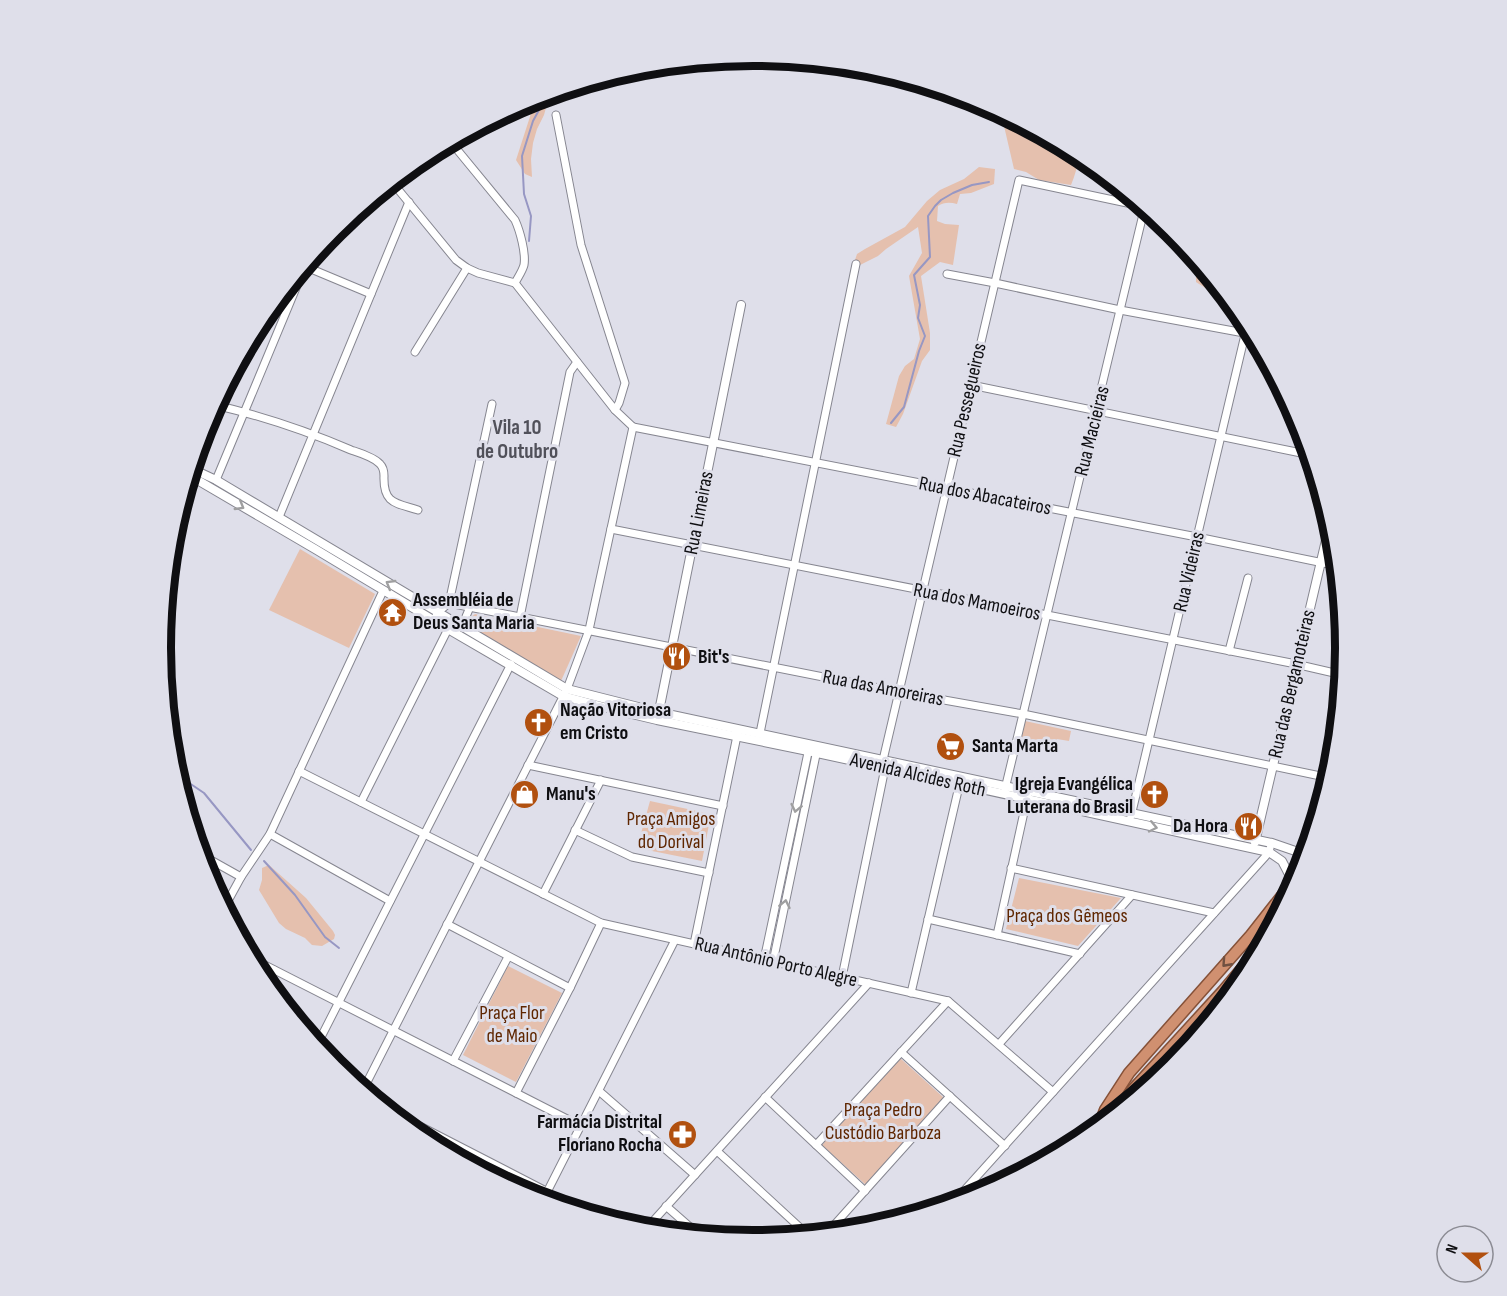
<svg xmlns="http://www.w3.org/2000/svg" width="1507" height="1296" viewBox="0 0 1507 1296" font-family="'Sofia Sans Condensed',sans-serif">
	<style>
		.green { fill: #e5c0ae }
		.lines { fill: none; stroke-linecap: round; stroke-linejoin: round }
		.stream { stroke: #9797c3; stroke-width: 2 }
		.minor-casing { stroke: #868690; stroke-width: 9 }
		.tertiary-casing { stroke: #868690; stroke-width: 10 }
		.trunk-casing { stroke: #855138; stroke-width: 13 }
		.minor { stroke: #fff; stroke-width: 7 }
		.tertiary { stroke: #fff; stroke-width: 8 }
		.trunk { stroke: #d09070; stroke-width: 10 }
		.oneway { stroke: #9f9fa0 }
		.oneway2 { stroke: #705041 }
		.labels { text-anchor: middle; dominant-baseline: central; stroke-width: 6; stroke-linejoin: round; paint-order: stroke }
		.street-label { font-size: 20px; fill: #0f0f12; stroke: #dfdfea }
		.poi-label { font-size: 20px; font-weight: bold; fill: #0f0f12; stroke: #dfdfea; text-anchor: start }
		.park-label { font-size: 20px; fill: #5f2600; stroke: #dfdfea }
		.neighbourhood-label { font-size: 21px; font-weight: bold; fill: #51515a; stroke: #dfdfea }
		.rim { fill: none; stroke: #0f0f12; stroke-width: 8 }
	</style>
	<rect width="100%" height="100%" fill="#dfdfea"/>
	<g class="green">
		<path d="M550,93L544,115L537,129L533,143L531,159L532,177L525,174L516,160L536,98Z"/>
		<path d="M1013,118L1081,155C1077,165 1075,176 1071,185L1039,180L1026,172L1014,169L1004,126Z"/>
		<path d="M979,167L995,169L994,184L971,193L960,194L957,204C950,202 944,202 938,206L937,221L945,224L959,225L953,265L940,262L921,276L930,333V350L922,361L903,414L896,427L886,424L899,376L905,366L914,359L920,339L909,276L922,253L918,227L886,249L878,256L860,265L855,260L857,254L865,249L905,227L927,201L940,190L964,179Z"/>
		<path d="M1207,271L1224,292C1214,297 1205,287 1196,282V276Z"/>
		<path d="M300,549L375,594L349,648L269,610Z"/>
		<path d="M475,614L581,636L561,681L475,630L470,625V618Z"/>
		<path d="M1025,721L1071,731L1069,741L1057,739L1054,753L1020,745Z"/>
		<path d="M650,801L711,814L702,861L637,848Z"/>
		<path d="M269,865L306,898L333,931L335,935L334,939L322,946L312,945L305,938L286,929L279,923L259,890L262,880V868Z"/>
		<path d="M1019,878L1121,898L1078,946L1006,929Z"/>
		<path d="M508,966L562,993L516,1082L463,1055Z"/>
		<path d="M900,1058L944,1098L866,1185L822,1145Z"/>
	</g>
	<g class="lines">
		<g class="stream">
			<path d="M529,241L531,216L524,194L522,156L533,121L539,110L542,96"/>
			<path d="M891,423L904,407L919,351L925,336L918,318L920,305L914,275L930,257L928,216L935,206L941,200L953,193L972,185L989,182"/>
			<path d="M176,774L204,793L251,850"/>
			<path d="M264,861L295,895L325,937L339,948"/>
		</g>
		<defs>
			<g id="minor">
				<path d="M556,115L581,245L625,383L619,403L615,410"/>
				<path d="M450,141L515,220C520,231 526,253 524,265C522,272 518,277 515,283"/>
				<path d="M392,182L456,260L467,268L478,273L515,283L615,410L633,427"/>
				<path d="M304,266L371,294"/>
				<path d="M947,274L995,283L1120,310L1255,335"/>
				<path d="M415,352L467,268"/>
				<path d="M971,385L1311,455"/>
				<path d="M215,405C262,416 307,431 351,450C360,453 374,457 380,464C383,467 384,472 384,476C383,504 396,503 418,510"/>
				<path d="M633,427L1197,537L1338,566"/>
				<path d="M216,480L306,264"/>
				<path d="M279,517L409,202"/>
				<path d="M611,529L1291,663L1343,675"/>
				<path d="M449,603L492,404"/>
				<path d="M436,616L438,612L449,603L899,692L1023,714L1330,778"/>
				<path d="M520,617L570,372L577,362"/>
				<path d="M462,626L470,607"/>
				<path d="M1229,651L1248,578"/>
				<path d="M760,733L856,264"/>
				<path d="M528,765L723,806"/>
				<path d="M299,771L601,923L948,1001L1053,1092"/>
				<path d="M1005,789L1145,206"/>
				<path d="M361,802L448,629"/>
				<path d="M1131,816L1248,322"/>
				<path d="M575,830L632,857L709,873"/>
				<path d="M270,834L390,901"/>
				<path d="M200,854L241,877"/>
				<path d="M1011,868L1214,913"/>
				<path d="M543,894L601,780"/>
				<path d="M224,908L241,877L270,834L383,591"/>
				<path d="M928,919L1080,954"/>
				<path d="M447,924L570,988"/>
				<path d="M997,935L1028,794"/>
				<path d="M694,944L738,731"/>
				<path d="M251,958L581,1126"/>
				<path d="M764,960L809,748"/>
				<path d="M773,962L817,750"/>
				<path d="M842,977L885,768L883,760L1019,180L1146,207"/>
				<path d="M267,984L274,970"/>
				<path d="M911,993L960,782"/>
				<path d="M999,1044L1132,895"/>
				<path d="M317,1045L511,664"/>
				<path d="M901,1052L1005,1146"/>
				<path d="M453,1061L508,957"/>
				<path d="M363,1090L567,689L589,630L633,427"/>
				<path d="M599,1091L695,1175"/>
				<path d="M516,1093L570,988L601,923"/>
				<path d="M765,1097L865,1191"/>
				<path d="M383,1107L548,1192"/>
				<path d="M816,1145L948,1001"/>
				<path d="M717,1151L808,1235"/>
				<path d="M543,1200L675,940"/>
				<path d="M952,1204L1264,858L1269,852L1270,848"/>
				<path d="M666,1206L699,1235"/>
				<path d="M645,1230L869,983"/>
				<path d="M827,1233L950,1096"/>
			</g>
			<g id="tertiary">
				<path d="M191,470L201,473L216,480L567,689L658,712L1272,843L1307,855"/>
				<path d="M189,479L199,481L315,549L448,629L563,696L615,710L657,720L808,751L1269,852L1282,861L1293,882V886"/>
				<path d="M658,716L741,305"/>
				<path d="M1255,842L1331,519"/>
			</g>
			<g id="trunk">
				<path d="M1105,1120L1223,991L1267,939"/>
				<path d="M1098,1128L1105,1110L1129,1073L1251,935L1303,869"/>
			</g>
		</defs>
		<use href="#minor" class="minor-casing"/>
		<use href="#tertiary" class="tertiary-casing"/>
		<use href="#trunk" class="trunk-casing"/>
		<use href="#minor" class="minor"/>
		<use href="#tertiary" class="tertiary"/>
		<use href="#trunk" class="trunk"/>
	</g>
	<defs><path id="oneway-chevron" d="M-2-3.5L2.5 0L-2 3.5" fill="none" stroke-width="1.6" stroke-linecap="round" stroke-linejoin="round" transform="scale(1.5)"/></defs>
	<g class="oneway">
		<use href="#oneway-chevron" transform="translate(240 506) rotate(31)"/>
		<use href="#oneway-chevron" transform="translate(390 584) rotate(-149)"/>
		<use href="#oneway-chevron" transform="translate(796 808) rotate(102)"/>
		<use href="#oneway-chevron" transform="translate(1153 827) rotate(12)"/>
		<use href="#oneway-chevron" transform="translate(785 904) rotate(-78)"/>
	</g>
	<use class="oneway2" href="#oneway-chevron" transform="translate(1226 963) rotate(132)"/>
	<defs>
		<symbol id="temple-disc" viewBox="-11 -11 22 22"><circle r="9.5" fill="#b1500f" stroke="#dfdfea"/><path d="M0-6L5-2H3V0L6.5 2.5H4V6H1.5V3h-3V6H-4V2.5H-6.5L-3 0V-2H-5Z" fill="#fff"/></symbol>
		<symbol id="restaurant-disc" viewBox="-11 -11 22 22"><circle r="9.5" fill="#b1500f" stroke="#dfdfea"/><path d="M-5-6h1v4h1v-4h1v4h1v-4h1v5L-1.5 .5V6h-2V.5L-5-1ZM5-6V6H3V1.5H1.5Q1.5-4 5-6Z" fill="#fff"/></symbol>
		<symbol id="church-disc" viewBox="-11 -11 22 22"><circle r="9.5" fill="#b1500f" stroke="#dfdfea"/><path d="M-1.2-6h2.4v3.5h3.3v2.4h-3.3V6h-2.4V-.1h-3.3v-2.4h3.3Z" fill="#fff"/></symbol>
		<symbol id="supermarket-disc" viewBox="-11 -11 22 22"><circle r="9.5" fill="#b1500f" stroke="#dfdfea"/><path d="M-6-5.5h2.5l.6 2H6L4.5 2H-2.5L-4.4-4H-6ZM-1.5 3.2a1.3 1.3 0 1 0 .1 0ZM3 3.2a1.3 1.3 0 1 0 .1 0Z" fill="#fff"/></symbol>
		<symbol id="shop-disc" viewBox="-11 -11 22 22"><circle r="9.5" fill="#b1500f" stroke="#dfdfea"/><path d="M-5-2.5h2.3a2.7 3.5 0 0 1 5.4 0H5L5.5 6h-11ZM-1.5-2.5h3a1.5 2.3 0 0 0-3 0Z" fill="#fff"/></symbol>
		<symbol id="pharmacy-disc" viewBox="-11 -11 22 22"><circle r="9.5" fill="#b1500f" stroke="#dfdfea"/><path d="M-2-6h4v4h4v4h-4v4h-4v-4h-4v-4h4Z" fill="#fff"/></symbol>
	</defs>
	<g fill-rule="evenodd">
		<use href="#temple-disc" x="376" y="596" width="33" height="33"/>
		<use href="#restaurant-disc" x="660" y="640" width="33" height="33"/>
		<use href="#church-disc" x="522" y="706" width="33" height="33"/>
		<use href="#supermarket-disc" x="934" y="730" width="33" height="33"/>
		<use href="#shop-disc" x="508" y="778" width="33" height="33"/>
		<use href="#church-disc" x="1138" y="778" width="33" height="33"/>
		<use href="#restaurant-disc" x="1232" y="810" width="33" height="33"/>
		<use href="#pharmacy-disc" x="666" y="1118" width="33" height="33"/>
	</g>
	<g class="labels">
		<g class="street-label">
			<text transform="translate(967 400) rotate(-77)">Rua Pessegueiros</text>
			<text transform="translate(1092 431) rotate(-76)">Rua Macieiras</text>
			<text transform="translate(985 496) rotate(11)">Rua dos Abacateiros</text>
			<text transform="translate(699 513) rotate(-79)">Rua Limeiras</text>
			<text transform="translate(1189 572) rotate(-77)">Rua Videiras</text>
			<text transform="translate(977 602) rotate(11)">Rua dos Mamoeiros</text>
			<text transform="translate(1292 684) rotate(-77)">Rua das Bergamoteiras</text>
			<text transform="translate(883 688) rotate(11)">Rua das Amoreiras</text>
			<text transform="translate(918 775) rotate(13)">Avenida Alcides Roth</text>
			<text transform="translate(776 962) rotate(13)">Rua Antônio Porto Alegre</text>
		</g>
		<g class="poi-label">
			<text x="413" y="600">Assembléia de<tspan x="413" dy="23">Deus Santa Maria</tspan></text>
			<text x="698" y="657">Bit's</text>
			<text x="560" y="710">Nação Vitoriosa<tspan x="560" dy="23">em Cristo</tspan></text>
			<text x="972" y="746">Santa Marta</text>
			<text x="1133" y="784" text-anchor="end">Igreja Evangélica<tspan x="1133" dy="23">Luterana do Brasil</tspan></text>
			<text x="546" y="794">Manu's</text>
			<text x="1228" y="826" text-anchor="end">Da Hora</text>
			<text x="662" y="1122" text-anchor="end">Farmácia Distrital<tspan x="662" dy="23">Floriano Rocha</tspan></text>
		</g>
		<g class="park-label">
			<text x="671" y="819">Praça Amigos<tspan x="671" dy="23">do Dorival</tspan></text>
			<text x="1067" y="916">Praça dos Gêmeos</text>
			<text x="512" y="1013">Praça Flor<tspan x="512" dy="23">de Maio</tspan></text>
			<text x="883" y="1110">Praça Pedro<tspan x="883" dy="23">Custódio Barboza</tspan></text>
		</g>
		<g class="neighbourhood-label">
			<text x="517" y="427">Vila 10<tspan x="517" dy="24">de Outubro</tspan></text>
		</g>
	</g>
	<path d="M0 0H1507V1296H0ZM171 648a582 582 0 1 1 1164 0a582 582 0 1 1-1164 0Z" fill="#dfdfea" fill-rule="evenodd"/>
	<path class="rim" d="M171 648a582 582 0 1 1 1164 0a582 582 0 1 1-1164 0Z"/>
	<g transform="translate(1465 1254) rotate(291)"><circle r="28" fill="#dfdfea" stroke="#8c8c94" stroke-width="1.5"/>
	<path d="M0-4.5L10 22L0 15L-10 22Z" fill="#b1500f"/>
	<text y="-9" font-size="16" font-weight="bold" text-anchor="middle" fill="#0f0f12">N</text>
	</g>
</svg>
